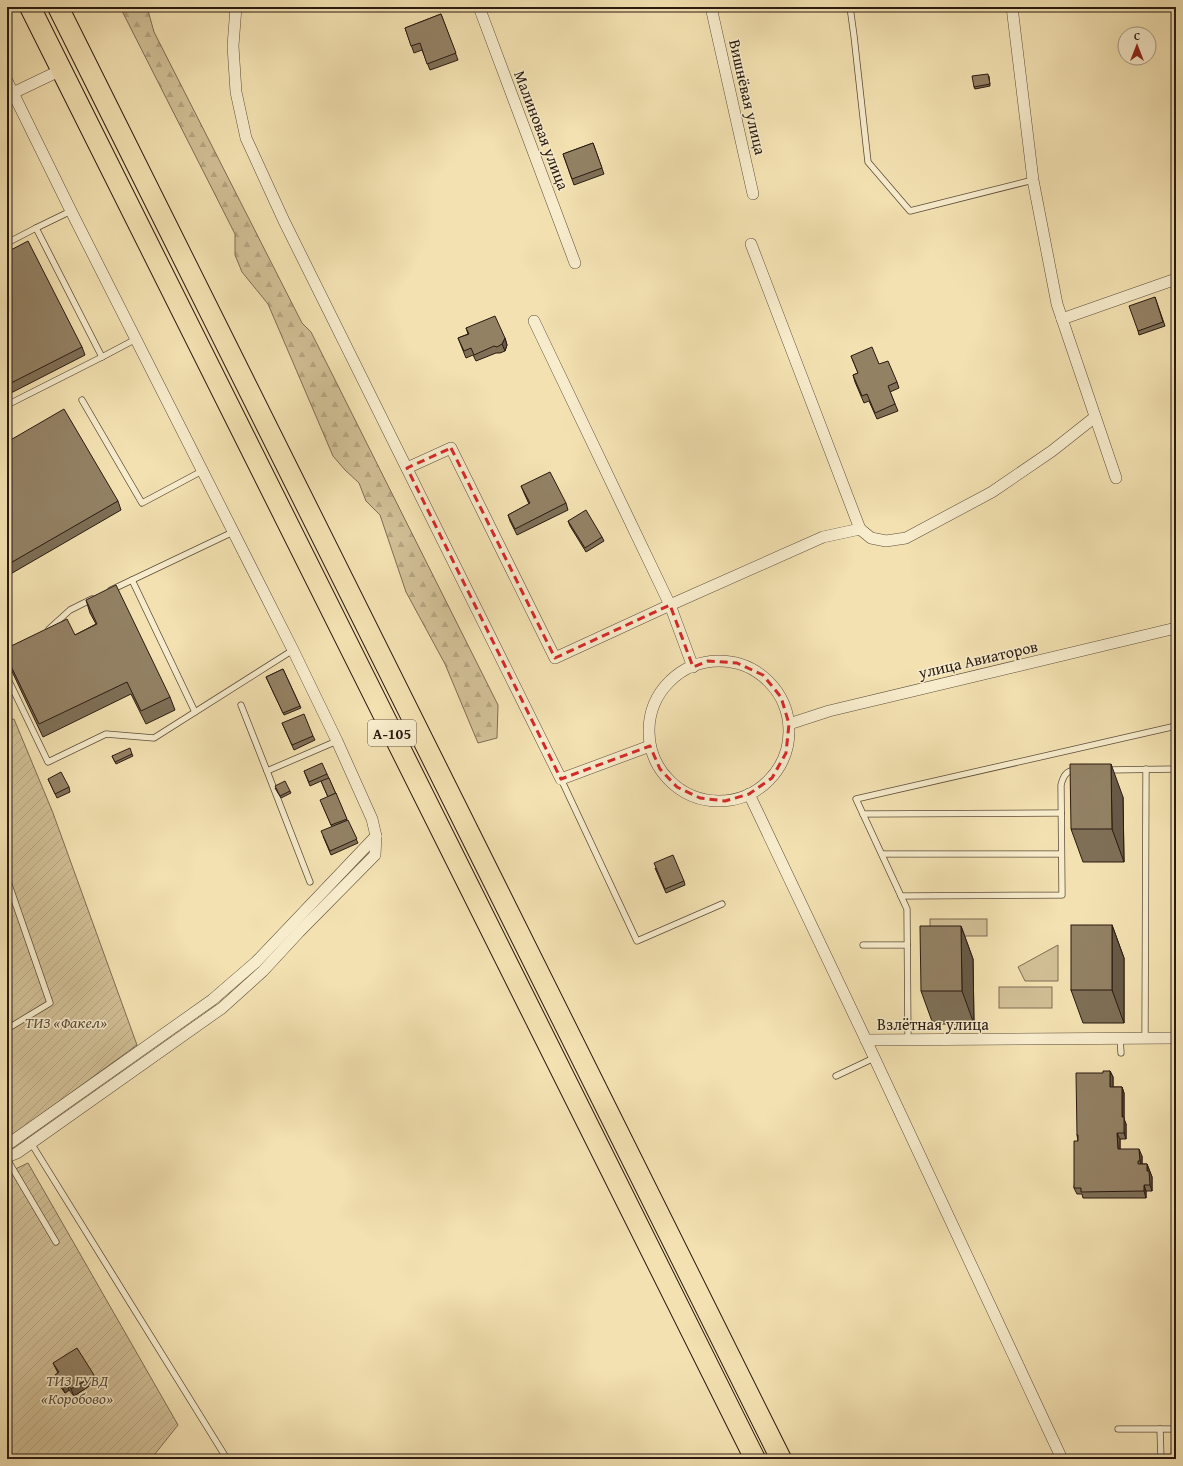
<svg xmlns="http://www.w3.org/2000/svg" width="1183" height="1466" viewBox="0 0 1183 1466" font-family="'Gentium Book Plus',serif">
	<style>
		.green { fill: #d1bf96; stroke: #7e6c54 }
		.forest { fill: url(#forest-firs); stroke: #7e6c54 }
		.garden { fill: url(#garden-furrows); stroke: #7e6c54 }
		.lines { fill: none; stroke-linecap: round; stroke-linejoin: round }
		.lane-casing { stroke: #5c4c39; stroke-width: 7 }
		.street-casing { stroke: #5c4c39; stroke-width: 12 }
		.highway-casing { stroke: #2a1a11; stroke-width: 22 }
		.lane { stroke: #f7eccc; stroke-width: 5.5 }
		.street { stroke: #f7eccc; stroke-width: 11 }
		.highway { stroke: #f3e1b1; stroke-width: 20 }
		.wall { fill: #7e6f56; stroke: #2a1a11 }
		.shaded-wall { fill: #675a46; stroke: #2a1a11 }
		.building { fill: #938164; stroke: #2a1a11 }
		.marked { fill: none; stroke: #d62828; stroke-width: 3; stroke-dasharray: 8 5; stroke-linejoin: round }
		.labels { text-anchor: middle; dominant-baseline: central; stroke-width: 3; stroke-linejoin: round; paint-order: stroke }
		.shield { fill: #f7eccc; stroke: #685949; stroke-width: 1 }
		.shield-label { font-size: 15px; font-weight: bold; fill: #2a1a11 }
		.street-label { font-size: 16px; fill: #2a1a11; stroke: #f7eccc }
		.park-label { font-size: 16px; font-style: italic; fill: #5c4c39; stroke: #f7eccc }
	</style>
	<defs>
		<pattern id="forest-firs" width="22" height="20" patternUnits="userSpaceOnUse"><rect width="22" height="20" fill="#d1bf96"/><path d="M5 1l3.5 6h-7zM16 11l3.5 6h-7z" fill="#b4a480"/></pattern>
		<pattern id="garden-furrows" width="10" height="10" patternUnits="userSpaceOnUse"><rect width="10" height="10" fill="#d1bf96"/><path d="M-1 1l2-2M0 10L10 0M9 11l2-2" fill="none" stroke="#b4a480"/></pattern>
	</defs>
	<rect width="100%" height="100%" fill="#f3e1b1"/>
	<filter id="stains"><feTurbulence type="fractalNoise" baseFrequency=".005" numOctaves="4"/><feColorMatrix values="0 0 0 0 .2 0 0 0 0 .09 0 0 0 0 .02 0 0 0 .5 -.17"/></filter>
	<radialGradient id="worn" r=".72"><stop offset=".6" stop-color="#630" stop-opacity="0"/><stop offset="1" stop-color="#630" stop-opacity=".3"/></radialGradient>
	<g class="green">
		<rect x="930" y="919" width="57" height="17"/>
		<path d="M1058,945V981H1025L1018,967Z"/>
		<rect x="999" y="987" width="53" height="21"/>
	</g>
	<path class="forest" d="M120,7H147L154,32L302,323L311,332L498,705L497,738L478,743L445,664L406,592L380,515L366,501L359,483L345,470L333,456L268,304L242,272L235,255V234Z"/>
	<g class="garden">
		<path d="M14,719L53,813L137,1045L10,1137L7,1138V720Z"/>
		<path d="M28,1163L178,1425L151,1459H7V1173Z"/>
	</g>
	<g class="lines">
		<defs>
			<g id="lane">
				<path d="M850,7L854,36L868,162L910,211L1033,180"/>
				<path d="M71,211L36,228L102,357L136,339"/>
				<path d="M7,243L36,228"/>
				<path d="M82,400L142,503L202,471"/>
				<path d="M7,405L102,357"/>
				<path d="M132,580L195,712"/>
				<path d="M111,590L233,532"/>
				<path d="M49,629L70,610L92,599"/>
				<path d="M7,677L48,762L106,734L154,738L293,650"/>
				<path d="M241,705L267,771"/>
				<path d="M1107,770L1176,769"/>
				<path d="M561,779L637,941L722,904"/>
				<path d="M863,814L1061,813"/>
				<path d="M882,854H1061"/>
				<path d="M7,879L50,1003L7,1029"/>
				<path d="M310,882L267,771L337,741"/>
				<path d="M901,896L1062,895L1061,785C1063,777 1066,770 1076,770"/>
				<path d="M863,945H907"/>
				<path d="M1120,1038L1121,1053"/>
				<path d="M1145,1038L1146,769"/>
				<path d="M908,1039L907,909L856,799L1176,726"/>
				<path d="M836,1076L874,1058"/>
				<path d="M31,1143L227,1459"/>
				<path d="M7,1159L56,1242"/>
				<path d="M1118,1429H1176"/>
				<path d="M1160,1429L1161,1459"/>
			</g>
			<g id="street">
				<path d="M236,7L233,46L236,92L246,138L284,221L561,779L650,746"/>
				<path d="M479,7L575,263"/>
				<path d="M711,7L753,194"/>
				<path d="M1012,7L1033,180L1057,304L1116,478"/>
				<path d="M7,81L13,93L61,70"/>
				<path d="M1062,319L1176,279"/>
				<path d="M534,321L670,605L693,667"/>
				<path d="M407,468L451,448L555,658L670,605L823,537L860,529L751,244"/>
				<path d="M860,529L871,538L886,541L906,538L992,492L1052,451L1095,417"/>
				<circle cx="719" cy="731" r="70"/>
				<path d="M789,724L829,711L1176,628"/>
				<path d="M749,794L866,1040L1176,1038"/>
				<path d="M866,1040L1062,1459"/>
				<path d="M7,1145L212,1000L256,962L376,836"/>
				<path d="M7,1157L17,1153L222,1008L263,971L299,932L375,855L376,836L372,819L337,741L293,650L71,211L13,93"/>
			</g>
			<g id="highway">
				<path d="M30,7L755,1459"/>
				<path d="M58,7L781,1459"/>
			</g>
		</defs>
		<use href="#lane" class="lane-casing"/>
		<use href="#street" class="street-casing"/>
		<use href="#highway" class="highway-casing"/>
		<use href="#lane" class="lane"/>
		<use href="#street" class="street"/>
		<use href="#highway" class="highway"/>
	</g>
	<g class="wall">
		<path d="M441,14L458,60L430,70L422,50L414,53L405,28Z"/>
		<path d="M989,76L990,86L975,89L974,87Z"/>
		<path d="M593,143L604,174L574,185L563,154Z"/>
		<path d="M7,252L82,347L85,355L7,395Z"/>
		<path d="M1155,297L1165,326L1139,335L1138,331Z"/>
		<path d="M466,328L505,338L507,345L505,351L500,353H496L476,361L473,355L466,358L458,338L468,334Z"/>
		<path d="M851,356L879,364L897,382L899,388L890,392L898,411L877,419L869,401L864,403L855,382L853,375L858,373Z"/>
		<path d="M7,442L118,501L121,510L7,576Z"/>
		<path d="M521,486L566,503L568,510L517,535L510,521L508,515L529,504L524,493Z"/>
		<path d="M568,521L602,537L604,541L586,552L570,526Z"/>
		<path d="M86,600L170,697L175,710L146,724L131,694L43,737L8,663L7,661V648L75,635L96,624L90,613Z"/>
		<path d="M283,669L301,708L284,715L266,677Z"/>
		<path d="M282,723L313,736L315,740L294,750Z"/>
		<path d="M132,754L133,756L116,764L112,756Z"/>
		<path d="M304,771L327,774L336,794L347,820L358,843L331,855L323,836L332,827L322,804L328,797L321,781L310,786Z"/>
		<path d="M48,779L69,787L70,792L57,798Z"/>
		<path d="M275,788L290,791L291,793L281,798Z"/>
		<path d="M1123,797L1124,862H1083L1071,829Z"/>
		<path d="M655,868L684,881L685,885L666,893Z"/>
		<path d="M1112,925L1124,958V1023H1083L1071,990Z"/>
		<path d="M961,926L973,959L974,1024H933L921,991Z"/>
		<path d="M1110,1071L1113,1077V1087H1122L1124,1093V1119L1126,1124V1139H1120V1149L1142,1156V1164H1147L1152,1177V1191H1146V1198H1083L1082,1194H1077L1074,1188L1078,1141L1077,1135L1103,1073Z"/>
		<path d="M53,1363L97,1381L74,1396L69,1390L65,1393L57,1382L55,1375L58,1373Z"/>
	</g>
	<g class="shaded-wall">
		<path d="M505,338L507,345L505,351L502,344Z"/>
		<path d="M1111,764L1123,797L1124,862L1112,829Z"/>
		<path d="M1112,925L1124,958V1023L1112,990Z"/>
		<path d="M961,926L973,959L974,1024L962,991Z"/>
		<path d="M1110,1071L1113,1077V1094L1110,1087Z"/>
		<path d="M1122,1087L1124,1093V1119L1126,1124V1139L1124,1133L1122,1117Z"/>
		<path d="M1117,1133L1120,1139V1156L1118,1149Z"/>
		<path d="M1139,1149L1142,1156V1168L1140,1161Z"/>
		<path d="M1147,1164L1152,1177V1191L1150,1185L1147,1171Z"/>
		<path d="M1144,1185L1146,1191V1198L1144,1191Z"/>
		<path d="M94,1375L97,1381L74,1396L71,1389Z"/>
		<path d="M67,1383L69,1390L65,1393L62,1386Z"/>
	</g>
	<g class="building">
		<path d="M441,14L456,53L427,64L420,43L411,46L405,28Z"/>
		<path d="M988,74L990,84L974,87L972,76Z"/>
		<path d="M593,143L602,168L572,179L563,154Z"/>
		<path d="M28,241L82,347L7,385V252Z"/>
		<path d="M1155,297L1163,322L1138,331L1129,306Z"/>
		<path d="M495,316L505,338L502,344L497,347L494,346L474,355L471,348L464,351L458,338L469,334L466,328Z"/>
		<path d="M872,347L879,364L888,361L897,382L888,386L895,404L875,413L867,394L862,396L853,375L858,373L851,356Z"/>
		<path d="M64,409L118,501L7,565V442Z"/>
		<path d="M550,472L566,503L515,529L508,515L530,503L521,486Z"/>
		<path d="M586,510L602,537L585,548L568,521Z"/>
		<path d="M116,585L170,697L141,711L127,682L39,724L7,658V648L67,619L75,635L97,624L86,600Z"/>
		<path d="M283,669L300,706L283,713L266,677Z"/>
		<path d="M304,714L313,736L292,745L282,723Z"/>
		<path d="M130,748L132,754L115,762L112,756Z"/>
		<path d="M322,763L327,774L309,782L304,771Z"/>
		<path d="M1070,764H1111L1112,829H1071Z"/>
		<path d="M61,772L69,787L55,794L48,779Z"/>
		<path d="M329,778L336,794V793L328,797L321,781Z"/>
		<path d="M285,781L290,791L280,796L275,786Z"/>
		<path d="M336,793L347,819L331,825L320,800Z"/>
		<path d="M348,820L357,839L330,851L321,831Z"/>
		<path d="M673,855L684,881L665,889L654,863Z"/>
		<rect x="1071" y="925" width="41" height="65"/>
		<path d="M920,926H961L962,991H921Z"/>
		<path d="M1103,1071H1110V1087H1122V1117H1124V1133H1117L1118,1149H1139L1140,1161H1138V1164H1147V1171H1149L1150,1185H1144V1191L1081,1192V1188H1074V1141H1078V1135H1077L1076,1073H1103Z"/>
		<path d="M77,1348L94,1375L71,1389L67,1383L62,1386L55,1375L59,1372L53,1363Z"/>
	</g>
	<path class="marked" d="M451,448L555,658L670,605L693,667L708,661L737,663L763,675L781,697L789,724L786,753L772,778L749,794L725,801L700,798L677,787L660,769L650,746L561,779L407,468Z"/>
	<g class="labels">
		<rect class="shield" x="368" y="720" width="48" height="26" rx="3"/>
		<g class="shield-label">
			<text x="392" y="733">А-105</text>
		</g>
		<g class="street-label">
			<text transform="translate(748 97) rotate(77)">Вишнёвая улица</text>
			<text transform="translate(542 130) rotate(69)">Малиновая улица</text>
			<text transform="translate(978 659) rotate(-13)">улица Авиаторов</text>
			<text x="933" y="1024">Взлётная улица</text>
		</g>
		<g class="park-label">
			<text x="66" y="1022">ТИЗ «Факел»</text>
			<text x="77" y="1380">ТИЗ ГУВД<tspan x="77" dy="18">«Коробово»</tspan></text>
		</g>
	</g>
	<rect width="1183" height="1466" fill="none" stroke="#f3e1b1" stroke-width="24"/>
	<rect x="8" y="8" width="1167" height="1450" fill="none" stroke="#2a1a11" stroke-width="2"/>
	<rect x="12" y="12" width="1159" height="1442" fill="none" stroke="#2a1a11"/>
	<g transform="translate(1137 46)"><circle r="19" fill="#f7eccc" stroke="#a59881"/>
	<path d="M0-3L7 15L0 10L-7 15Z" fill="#8f2418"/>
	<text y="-6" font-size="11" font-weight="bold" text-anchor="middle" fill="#2a1a11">С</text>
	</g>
	<rect width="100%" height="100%" filter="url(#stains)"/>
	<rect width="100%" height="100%" fill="url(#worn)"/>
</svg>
